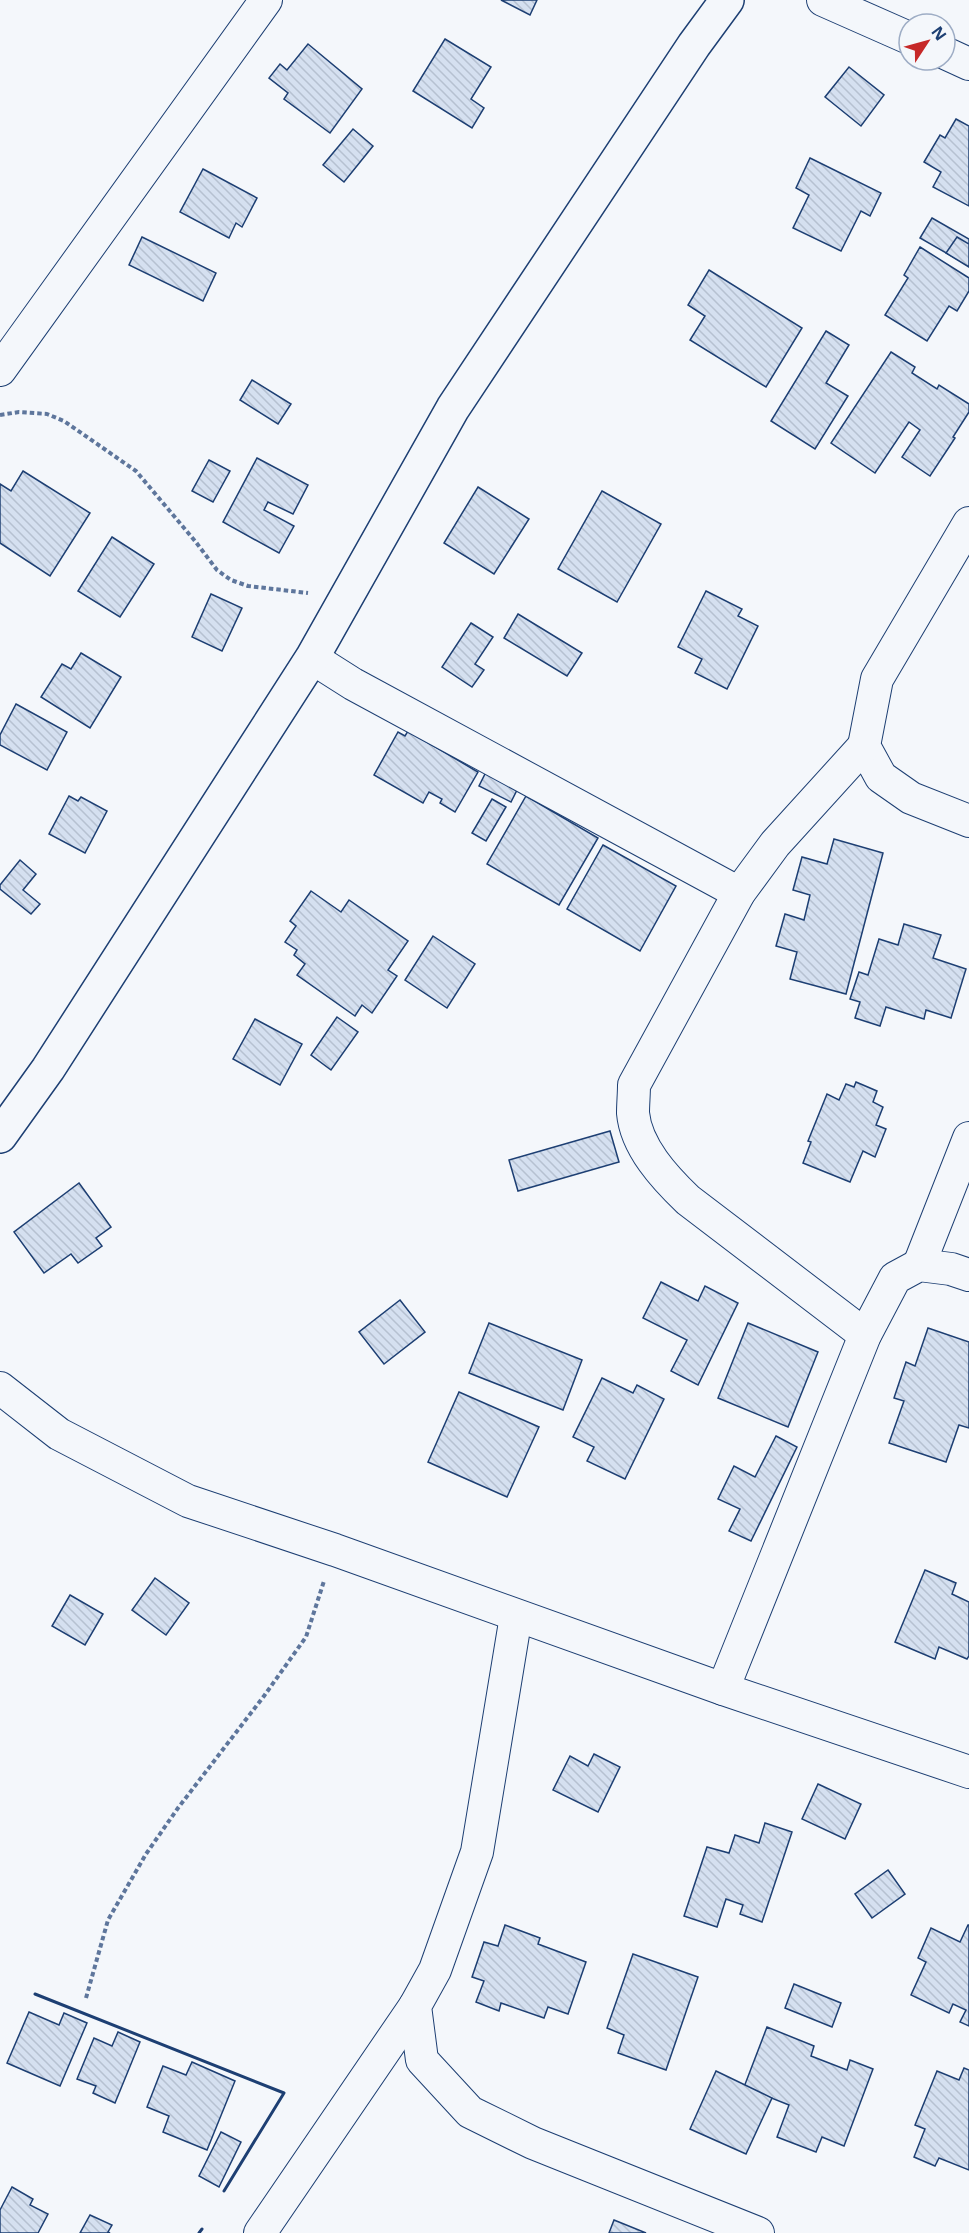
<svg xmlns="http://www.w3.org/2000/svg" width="969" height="2233" viewBox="0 0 969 2233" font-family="'Noto Sans',sans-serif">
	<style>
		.building { fill: url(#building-back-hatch); stroke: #1d3f73; stroke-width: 1.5 }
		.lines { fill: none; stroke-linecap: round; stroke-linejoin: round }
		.street-casing { stroke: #1d3f73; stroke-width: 34 }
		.secondary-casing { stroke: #1d3f73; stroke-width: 36 }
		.path { stroke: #5e769c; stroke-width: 4; stroke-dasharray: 4.5 3; stroke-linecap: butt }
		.street { stroke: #f4f7fb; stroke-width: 32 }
		.secondary { stroke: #f4f7fb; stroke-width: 33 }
		.wall { stroke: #1d3f73; stroke-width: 3 }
	</style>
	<defs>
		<pattern id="building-back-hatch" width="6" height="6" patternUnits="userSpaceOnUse" patternTransform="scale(1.5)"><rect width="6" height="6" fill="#d5e0f0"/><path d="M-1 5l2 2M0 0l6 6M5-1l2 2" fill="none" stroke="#b6c1d1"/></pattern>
	</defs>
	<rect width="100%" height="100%" fill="#f4f7fb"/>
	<g class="building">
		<path d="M501,0H537L530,15Z"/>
		<path d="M445,39L491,67L471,99L484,108L472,128L413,91Z"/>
		<path d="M308,44L362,89L330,133L284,99L288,93L269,78L280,64L287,70Z"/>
		<path d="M849,67L884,95L861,126L825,97Z"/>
		<path d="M956,119L969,126V206L933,187L941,172L924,162L940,135L945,138Z"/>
		<path d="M353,129L373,146L344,182L323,165Z"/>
		<path d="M810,158L881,193L870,216L861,211L841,251L793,228L809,195L796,188Z"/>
		<path d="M203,169L257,198L242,227L236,223L229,238L180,212Z"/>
		<path d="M932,218L969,239V266L920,238Z"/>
		<path d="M142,237L216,273L203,301L129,265Z"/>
		<path d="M957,237L969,244V267L946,253Z"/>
		<path d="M920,247L969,278V291L957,311L949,306L927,341L885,315L908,278L904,275Z"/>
		<path d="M709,270L802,328L766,387L690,340L705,316L688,305Z"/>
		<path d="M826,331L849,345L826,383L848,396L815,449L771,421Z"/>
		<path d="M891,352L915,367L912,373L937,389L939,385L969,404V412L953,437L955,438L930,476L902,457L920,430L909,422L875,473L831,443Z"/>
		<path d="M252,380L291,404L278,424L240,400Z"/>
		<path d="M257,458L308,485L293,514L268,502L264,510L294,526L279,553L223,522Z"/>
		<path d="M209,460L230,471L213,502L192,491Z"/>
		<path d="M23,471L90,513L50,576L0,543V484L11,491Z"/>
		<path d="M478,487L529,519L494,574L444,543Z"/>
		<path d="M602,491L661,524L617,602L558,569Z"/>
		<path d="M112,537L154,564L120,617L78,591Z"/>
		<path d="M706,591L742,609L738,616L758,626L727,689L695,673L702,659L678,647Z"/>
		<path d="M211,594L242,608L222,651L192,637Z"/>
		<path d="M518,614L582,653L567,676L504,638Z"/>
		<path d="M471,623L493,637L475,664L484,670L472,687L442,667Z"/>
		<path d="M81,653L121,677L90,728L41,697L62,664L71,669Z"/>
		<path d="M16,704L67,732L47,770L0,745V735Z"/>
		<path d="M408,731L478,772L455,812L440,803L442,799L429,792L423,803L374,775L398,732L405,736Z"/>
		<path d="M487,770L519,786L511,802L479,786Z"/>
		<path d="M69,796L78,801L81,797L107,811L85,853L49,834Z"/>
		<path d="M526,796L598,838L559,905L487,864Z"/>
		<path d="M492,799L506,807L486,841L472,833Z"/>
		<path d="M834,839L883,853L846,994L790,979L797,952L776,946L785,914L804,920L810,895L793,890L802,857L827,864Z"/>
		<path d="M603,845L676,886L640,951L567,909Z"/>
		<path d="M20,860L36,874L23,890L40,904L31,914L0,889V885Z"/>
		<path d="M311,891L341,912L349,900L408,941L388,970L397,976L372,1013L362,1005L355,1016L297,975L305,964L294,955L297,950L285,942L296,926L290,921Z"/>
		<path d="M904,924L941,935L933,958L966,969L951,1018L926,1010L924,1019L886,1007L880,1026L855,1018L860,1002L850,999L859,972L868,975L879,939L898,945Z"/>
		<path d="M433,936L475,964L447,1008L405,980Z"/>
		<path d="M337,1017L358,1032L331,1070L311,1055Z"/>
		<path d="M255,1019L302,1044L280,1085L233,1059Z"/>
		<path d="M856,1082L877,1091L873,1102L883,1107L876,1125L886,1129L875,1157L863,1151L850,1182L803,1163L811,1142L808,1141L827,1094L839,1100L846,1084L854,1087Z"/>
		<path d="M610,1131L619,1162L518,1191L509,1160Z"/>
		<path d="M79,1183L111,1227L96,1238L102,1246L78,1263L71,1254L44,1273L14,1232Z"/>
		<path d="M661,1282L698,1301L705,1286L738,1303L698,1385L671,1371L687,1340L643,1318Z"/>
		<path d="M400,1300L425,1332L384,1364L359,1332Z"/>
		<path d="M489,1323L582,1360L563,1410L469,1373Z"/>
		<path d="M748,1323L818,1352L788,1427L718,1398Z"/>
		<path d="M928,1328L969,1342V1428L959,1425L946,1462L889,1443L904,1401L894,1398L906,1362L915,1366Z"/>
		<path d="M602,1378L633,1393L637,1385L664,1399L625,1479L587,1461L594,1447L573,1437Z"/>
		<path d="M459,1392L539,1427L507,1497L428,1462Z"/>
		<path d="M776,1436L797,1447L751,1541L729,1531L740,1509L718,1499L734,1466L755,1477Z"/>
		<path d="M925,1570L956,1583L952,1594L969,1602V1656L967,1659L939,1647L935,1659L895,1642Z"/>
		<path d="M155,1578L189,1603L166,1635L132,1610Z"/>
		<path d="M70,1595L103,1614L85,1645L52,1626Z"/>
		<path d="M594,1754L620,1767L598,1812L553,1790L570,1756L588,1766Z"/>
		<path d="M818,1784L861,1804L845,1839L802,1819Z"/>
		<path d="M765,1823L792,1832L762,1922L740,1914L743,1905L726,1899L717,1927L684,1916L707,1847L729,1853L735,1835L759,1843Z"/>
		<path d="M888,1870L905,1894L872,1918L855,1894Z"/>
		<path d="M505,1925L540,1938L538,1944L586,1962L568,2014L548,2007L544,2018L501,2003L499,2011L476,2002L484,1981L472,1977L484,1942L498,1946Z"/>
		<path d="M968,1925H969V2026L960,2022L966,2010L953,2004L949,2013L911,1995L926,1962L918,1958L931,1928L960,1942Z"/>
		<path d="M633,1954L698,1977L666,2070L618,2053L624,2035L607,2028Z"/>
		<path d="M794,1984L841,2003L832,2027L785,2008Z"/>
		<path d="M29,2012L59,2025L64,2013L87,2023L60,2086L7,2063Z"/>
		<path d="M767,2027L814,2046L811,2056L847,2070L850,2060L873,2069L844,2146L822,2137L816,2152L777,2137L789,2105L744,2087Z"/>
		<path d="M118,2032L140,2042L115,2103L93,2093L96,2086L77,2079L94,2038L112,2046Z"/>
		<path d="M192,2062L235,2081L207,2150L163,2132L169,2116L147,2107L163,2066L186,2075Z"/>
		<path d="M964,2068L969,2070V2170L939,2158L935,2166L914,2157L925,2129L915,2125L937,2071L959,2080Z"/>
		<path d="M716,2071L772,2098L746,2154L690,2129Z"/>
		<path d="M221,2132L241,2142L219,2187L199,2176Z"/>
		<path d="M12,2187L33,2199L30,2205L48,2214L38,2233H0V2210Z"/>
		<path d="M90,2215L112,2225L108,2232L110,2233H80Z"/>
		<path d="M614,2220L646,2233H609Z"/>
	</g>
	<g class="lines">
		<defs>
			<g id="street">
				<path d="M823,0L909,38"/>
				<path d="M945,53L969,64"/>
				<path d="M0,370L266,0"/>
				<path d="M969,523L877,679L864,746L881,777L911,798L969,821"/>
				<path d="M312,658L353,684L739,893"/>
				<path d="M864,746L775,844L739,893L634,1085C634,1094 633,1104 633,1113C636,1147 665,1178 688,1200L865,1335"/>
				<path d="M919,1265L969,1138"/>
				<path d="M0,1388L59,1434L188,1501L335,1550L723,1689L969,1772"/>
				<path d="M516,1616L477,1852L435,1970L415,2006L422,2060L470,2112L533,2143L758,2233"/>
				<path d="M723,1689L865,1335L895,1278L919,1265L951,1269L969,1275"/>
				<path d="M260,2233L415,2006"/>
			</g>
			<path id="secondary" d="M0,1136L48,1069L312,658L453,408L694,45L727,0"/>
		</defs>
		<use href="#street" class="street-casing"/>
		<use href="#secondary" class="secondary-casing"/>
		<g class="path">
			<path d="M0,415L19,412L47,414L64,421L136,471L195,541L217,570L231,580L248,586L308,593"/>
			<path d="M86,1998L108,1920L146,1854L178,1808L264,1696L306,1637L324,1581"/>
		</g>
		<use href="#street" class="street"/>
		<use href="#secondary" class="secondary"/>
		<g class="wall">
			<path d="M35,1994L284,2093L224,2191"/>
			<path d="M199,2233L202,2229"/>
		</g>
	</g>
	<g transform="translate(927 42) rotate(54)"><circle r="28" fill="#f4f7fb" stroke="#9eadc5" stroke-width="1.5"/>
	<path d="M0-4.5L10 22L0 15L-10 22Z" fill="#c62828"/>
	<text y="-9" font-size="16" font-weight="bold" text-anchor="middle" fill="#1d3f73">N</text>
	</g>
</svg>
